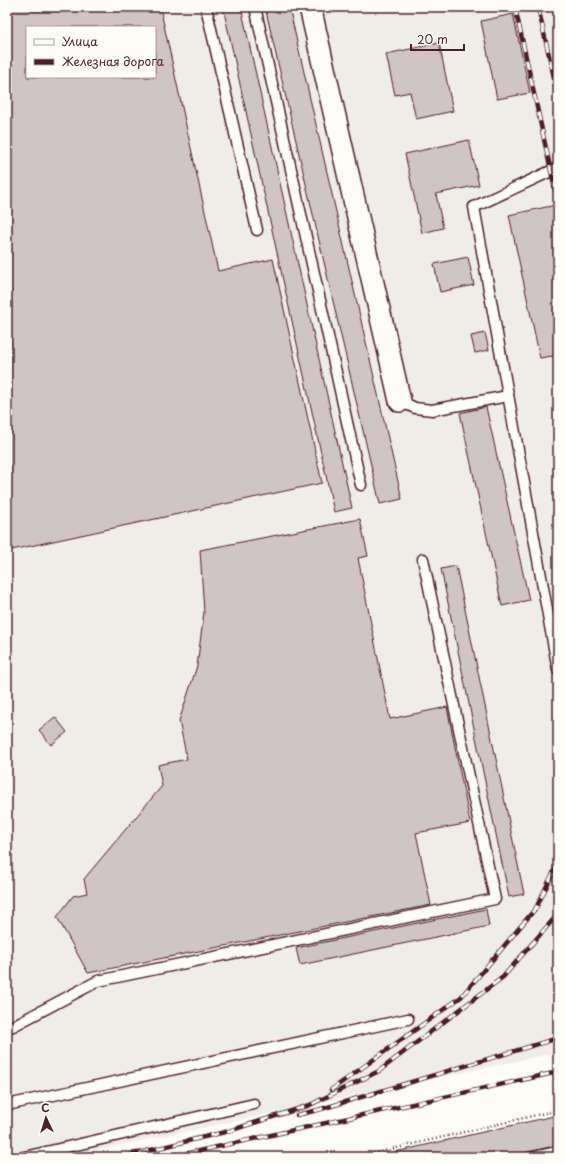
<svg xmlns="http://www.w3.org/2000/svg" width="565" height="1164" viewBox="0 0 565 1164" font-family="'Playpen Sans',sans-serif">
	<style>
		.built { fill: #f0ece8; fill-rule: evenodd }
		.building { fill: #d0c5c4; stroke: #4a1f2b; fill-rule: evenodd }
		.lines { fill: none; stroke-linecap: round; stroke-linejoin: round }
		.service-casing { stroke: #4a1f2b; stroke-width: 13 }
		.minor-casing { stroke: #4a1f2b; stroke-width: 24 }
		.path { stroke: #4a1f2b; stroke-width: 2.5; stroke-dasharray: 1 3; stroke-linecap: butt }
		.service { stroke: #fdfcf7; stroke-width: 10 }
		.minor { stroke: #fdfcf7; stroke-width: 21 }
		.rail-casing { stroke: #4a1f2b; stroke-width: 4.5 }
		.rail { stroke: #fdfcf7; stroke-width: 3; stroke-dasharray: 9; stroke-linecap: butt }
	</style>
	<rect width="100%" height="100%" fill="#fdfcf7"/>
	<filter id="ink" filterUnits="userSpaceOnUse"><feTurbulence type="fractalNoise" baseFrequency=".025" numOctaves="2"/><feDisplacementMap in="SourceGraphic" scale="8" xChannelSelector="R" yChannelSelector="G"/><feConvolveMatrix kernelMatrix="1 2 1 2 8 2 1 2 1" color-interpolation-filters="sRGB"/></filter>
	<g filter="url(#ink)">
		<path class="built" d="M7,7H558V1052L65,1157H7ZM27,27H155V77H27Z"/>
		<g class="building">
			<path d="M7,7H160L218,271L273,259L322,483L7,551ZM27,27H155V77H27Z"/>
			<path d="M223,7H241L352,508L334,512Z"/>
			<path d="M265,7H289L402,499L380,504Z"/>
			<path d="M513,14L530,93L497,99L481,21Z"/>
			<path d="M439,43L453,111L416,119L410,92L395,95L386,54Z"/>
			<path d="M469,140L479,185L436,194L443,228L422,233L405,154Z"/>
			<path d="M556,205L558,213V355L540,358L509,215Z"/>
			<path d="M468,257L474,285L440,292L434,264Z"/>
			<path d="M485,333L489,350L475,353L471,336Z"/>
			<path d="M486,407L529,600L502,606L460,413Z"/>
			<path d="M360,519L368,556L358,558L390,719L447,707L470,823L416,833L431,905L88,973L57,917L73,896L87,893L84,879L162,786L158,765L187,759L179,721L197,666L204,612L200,550Z"/>
			<path d="M456,566L524,894L509,897L441,569Z"/>
			<path d="M55,717L67,732L51,745L39,730Z"/>
			<path d="M486,909L489,926L300,965L296,948Z"/>
			<path d="M558,1115V1145L506,1157H373Z"/>
		</g>
		<g class="lines">
			<defs>
				<g id="service">
					<path d="M206,7L257,230"/>
					<path d="M255,7L361,485"/>
					<path d="M558,169L551,171L474,207L558,670"/>
					<path d="M400,401L415,408L432,410L508,396"/>
					<path d="M7,1027L13,1026L98,981L495,899L423,559"/>
					<path d="M7,1105L408,1019"/>
					<path d="M24,1157L254,1104"/>
					<path d="M534,1157L558,1152"/>
				</g>
				<path id="minor" d="M310,7L400,401"/>
			</defs>
			<use href="#service" class="service-casing"/>
			<use href="#minor" class="minor-casing"/>
			<path class="path" d="M358,1157L558,1110"/>
			<use href="#service" class="service"/>
			<use href="#minor" class="minor"/>
			<defs>
				<g id="rail">
					<path d="M515,7L558,203"/>
					<path d="M538,7L558,95"/>
					<path d="M331,1090L461,997L536,908L558,863"/>
					<path d="M297,1115L318,1110L558,1038"/>
					<path d="M122,1157L229,1131L310,1105L379,1071L503,977L558,914"/>
					<path d="M171,1157L558,1072"/>
				</g>
			</defs>
			<use href="#rail" class="rail-casing"/>
			<use href="#rail" class="rail"/>
		</g>
	</g>
	<rect width="565" height="1164" fill="none" stroke="#fdfcf7" stroke-width="24"/>
	<rect x="12" y="12" width="541" height="1140" fill="none" stroke="#4a1f2b" stroke-width="1.5" filter="url(#ink)"/>
	<rect x="26" y="26" width="130" height="52" fill="#fdfcf7" stroke="#b5a4a5"/>
	<rect x="34" y="39" width="20" height="6" fill="#fdfcf7" stroke="#b5a4a5"/>
	<text x="62" y="46" font-size="12" fill="#4a1f2b">Улица</text>
	<rect x="34" y="59" width="20" height="6" fill="#4a1f2b" stroke="#b5a4a5"/>
	<text x="62" y="66" font-size="12" fill="#4a1f2b">Железная дорога</text>
	<g transform="translate(46 1118) rotate(356)" stroke="#fdfcf7" stroke-width="3" paint-order="stroke">
	<path d="M0-3L7 15L0 10L-7 15Z" fill="#4a1f2b"/>
	<text y="-6" font-size="11" font-weight="bold" text-anchor="middle" fill="#4a1f2b">С</text>
	</g>
	<path d="M411 44v6h53v-6" fill="none" stroke="#4a1f2b" stroke-width="2"/>
	<text x="417" y="44" font-size="12" fill="#4a1f2b" stroke="#fdfcf7" stroke-width="3" paint-order="stroke">20 m</text>
</svg>
